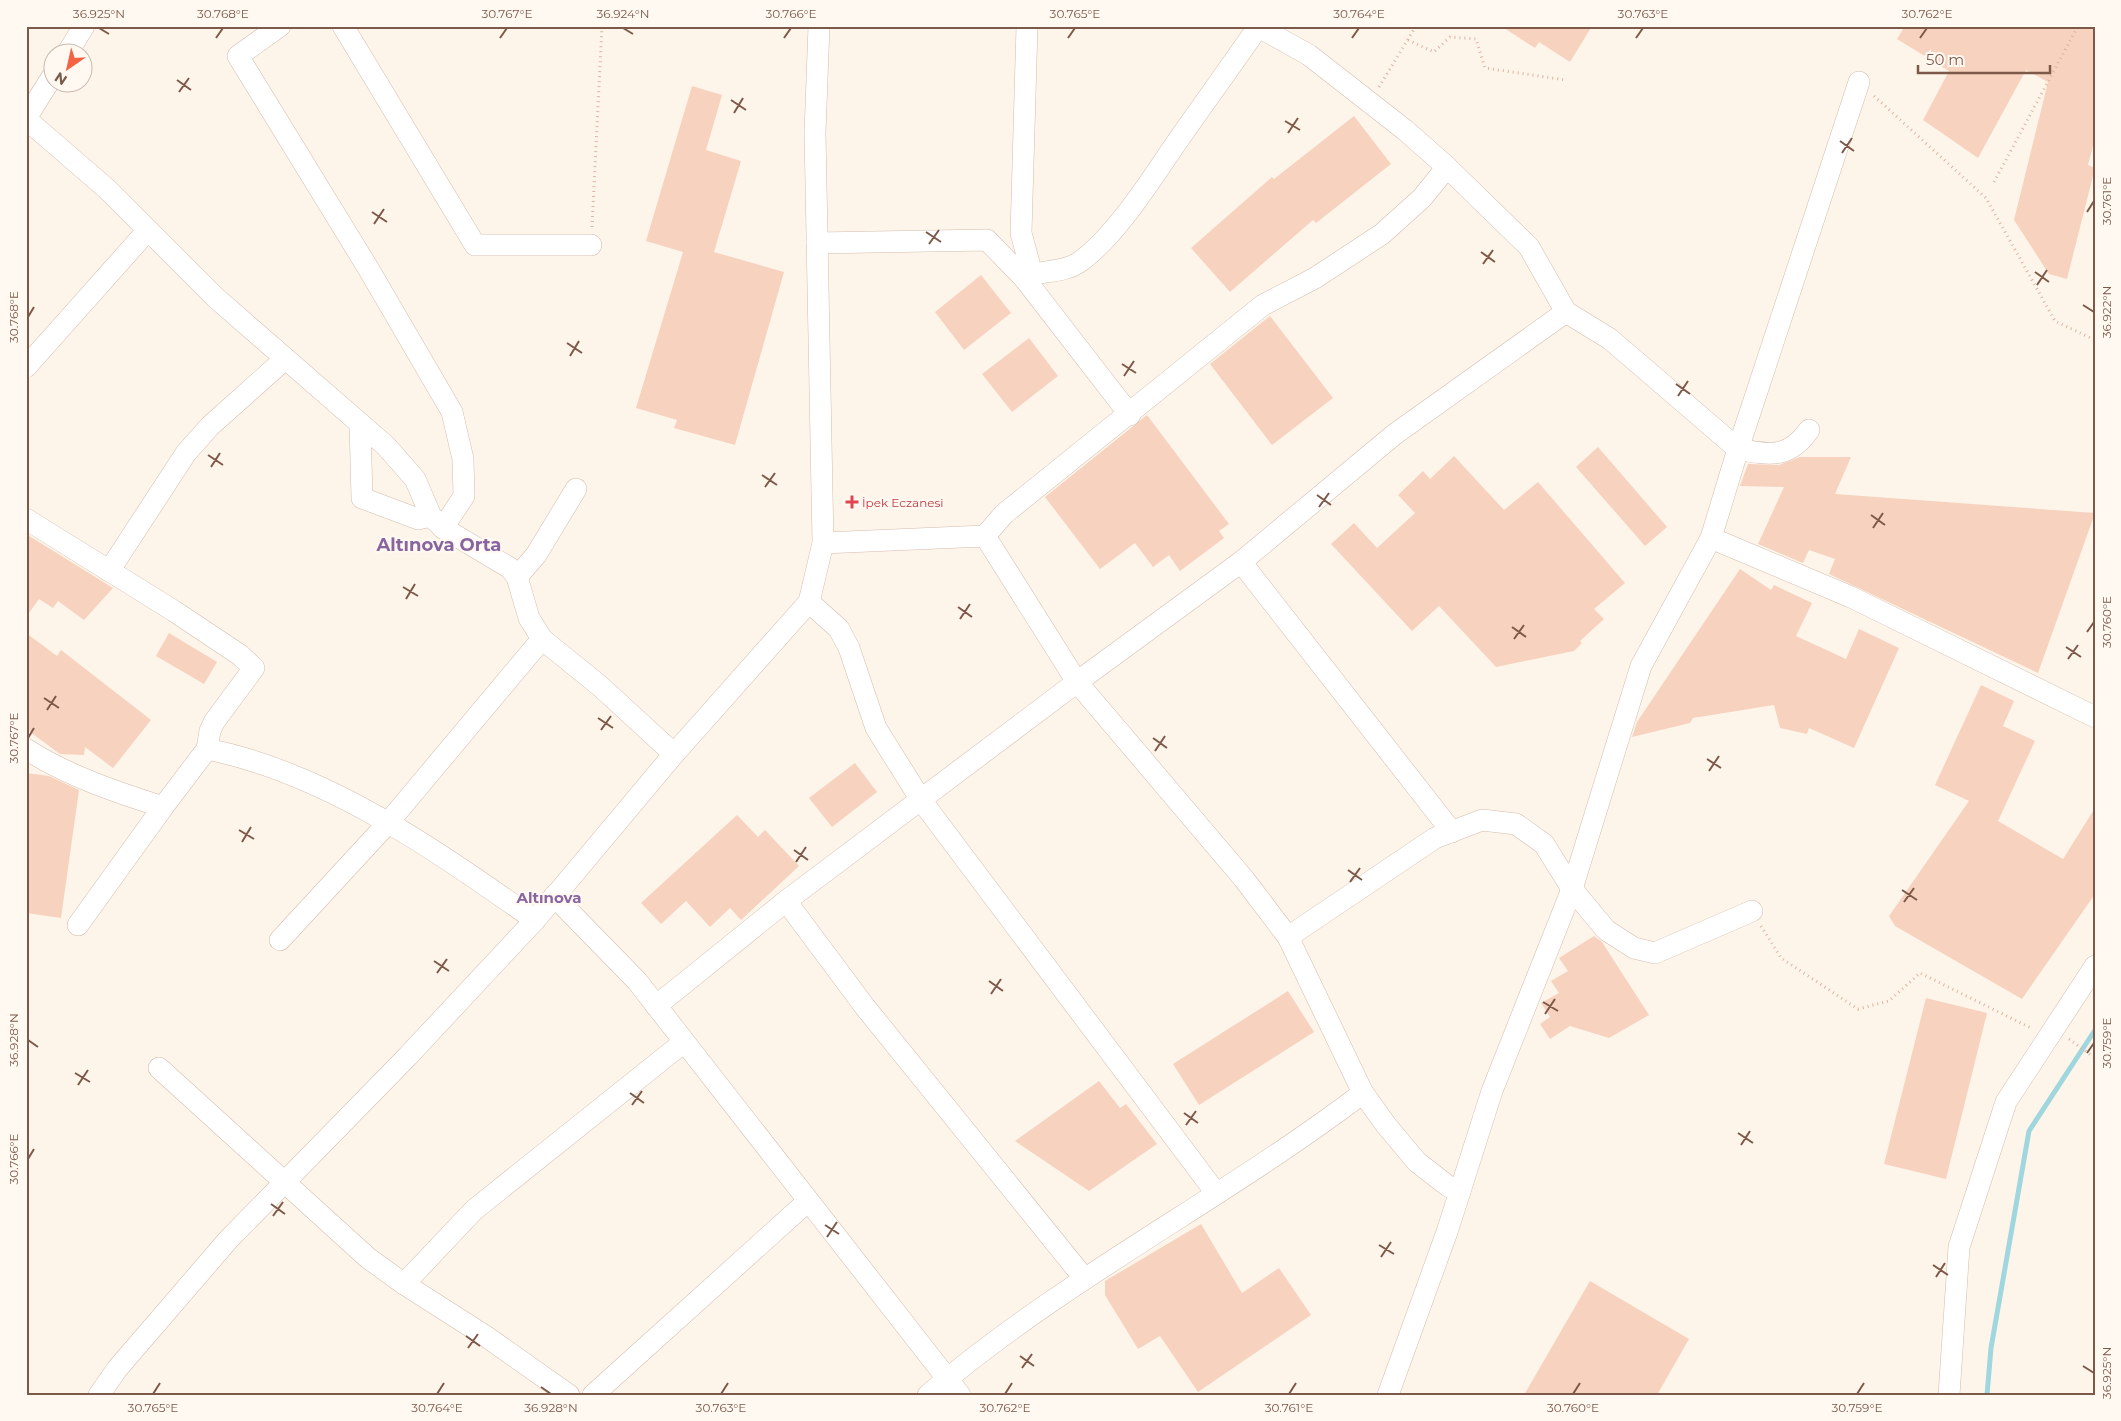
<svg xmlns="http://www.w3.org/2000/svg" width="2121" height="1421" viewBox="0 0 2121 1421" font-family="Montserrat,sans-serif">
	<style>
		.lines { fill: none; stroke-linecap: round; stroke-linejoin: round }
		.stream { stroke: #a0d7de; stroke-width: 5 }
		.building { fill: #f7d2be }
		.minor-casing { stroke: #d3bcad; stroke-width: 22 }
		.path { stroke: #ddb5a0; stroke-width: 3; stroke-dasharray: 1 4; stroke-linecap: butt }
		.minor { stroke: #fff; stroke-width: 21 }
		.ticks { fill: none; stroke: #7d5949; stroke-width: 2 }
		.health-dot { fill: #e0444e; stroke: #fff9f2; stroke-width: 2 }
		.labels { text-anchor: middle; dominant-baseline: central; stroke-width: 4.5; stroke-linejoin: round; paint-order: stroke }
		.health-label { font-size: 12px; fill: #be3a42; stroke: #fff9f2; text-anchor: start }
		.quarter-label { font-size: 15px; font-weight: bold; fill: #8965a0; stroke: #fff9f2 }
		.district-label { font-size: 18px; font-weight: bold; fill: #8965a0; stroke: #fff9f2 }
		.neatline { fill: none; stroke: #7d5949; stroke-width: 2 }
		.ticks-label { font-size: 12px; text-anchor: middle; fill: #7d5949 }
	</style>
	<rect width="100%" height="100%" fill="#fef5ea"/>
	<g class="lines">
		<path class="stream" d="M1987,1395L1991,1348L2029,1131L2095,1030"/>
	</g>
	<g class="building">
		<path d="M1501,26H1592L1570,62L1539,42L1535,48Z"/>
		<path d="M1905,26H2095V138L2088,165L2095,168L2067,279L2049,274L2014,220L2048,82L2026,70L1978,158L1923,120L1949,71L1897,39Z"/>
		<path d="M692,86L722,95L706,150L741,161L714,252L784,272L735,445L674,428L677,420L636,408L683,252L646,241Z"/>
		<path d="M1354,116L1391,164L1316,223L1313,220L1230,292L1191,248L1272,177L1274,179Z"/>
		<path d="M981,275L1011,313L964,350L935,312Z"/>
		<path d="M1270,316L1333,398L1272,445L1210,364Z"/>
		<path d="M1029,338L1058,376L1012,412L982,374Z"/>
		<path d="M1147,415L1229,524L1219,531L1224,538L1180,571L1169,555L1153,567L1135,543L1100,569L1045,497Z"/>
		<path d="M1598,447L1667,527L1645,546L1576,467Z"/>
		<path d="M1454,456L1504,510L1538,482L1625,583L1594,609L1604,619L1580,641L1582,643L1574,651L1496,667L1439,606L1412,631L1331,544L1354,523L1377,548L1415,513L1398,495L1423,471L1430,479Z"/>
		<path d="M1800,457H1851L1835,494L2095,513L2038,673L1829,574L1835,559L1809,550L1803,563L1758,544L1784,487L1740,486L1748,464L1779,465Z"/>
		<path d="M26,534L113,588L84,620L58,601L53,608L39,599L26,617Z"/>
		<path d="M1740,569L1771,590L1774,585L1812,603L1796,636L1846,659L1859,629L1899,648L1854,748L1809,728L1807,734L1780,728L1774,705L1693,718L1690,723L1632,737L1637,722Z"/>
		<path d="M26,633L57,656L61,650L151,720L113,768L85,747L84,755L60,754L26,729Z"/>
		<path d="M169,633L217,662L204,684L156,656Z"/>
		<path d="M1981,685L2014,701L2003,726L2035,741L1998,821L2063,859L2095,808V894L2022,999L1895,926L1889,916L1969,801L1935,785Z"/>
		<path d="M855,763L877,792L832,827L809,798Z"/>
		<path d="M26,773L49,776L79,790L61,918L26,913Z"/>
		<path d="M737,815L758,837L765,830L799,866L741,920L730,908L710,927L686,901L661,924L641,903Z"/>
		<path d="M1594,936L1602,942L1649,1015L1609,1038L1570,1026L1550,1039L1540,1024L1550,1017L1541,1003L1559,993L1551,981L1568,971L1559,958Z"/>
		<path d="M1288,991L1314,1032L1199,1105L1173,1064Z"/>
		<path d="M1926,998L1987,1013L1946,1179L1884,1164Z"/>
		<path d="M1099,1081L1120,1108L1126,1104L1157,1144L1089,1191L1015,1141Z"/>
		<path d="M1201,1224L1242,1293L1279,1268L1311,1315L1198,1392L1160,1336L1138,1349L1105,1295V1281Z"/>
		<path d="M1590,1281L1689,1339L1657,1395H1524Z"/>
	</g>
	<g class="lines">
		<defs>
			<g id="minor">
				<path d="M280,26L238,56L368,268L452,412L463,459L464,496L443,528"/>
				<path d="M343,26L475,245H591"/>
				<path d="M1027,26L1021,233L1032,274"/>
				<path d="M1257,26L1309,55L1405,130L1447,167L1529,247L1566,312L1610,339L1738,449C1769,455 1789,459 1809,430"/>
				<path d="M68,52L84,26"/>
				<path d="M1859,82L1738,449L1711,538L1851,597L2095,717"/>
				<path d="M26,118L52,77"/>
				<path d="M26,119L107,189L216,298L386,446L415,479L431,516L443,528L510,568L517,577L529,618L542,639L600,686L674,754"/>
				<path d="M817,243L987,240L1024,278L1130,415"/>
				<path d="M1024,278C1041,269 1061,274 1078,263C1111,241 1148,185 1170,152C1199,110 1229,69 1258,27"/>
				<path d="M26,367L148,230"/>
				<path d="M360,424L362,498L418,519L431,516"/>
				<path d="M26,519L174,611L240,655L254,668L214,722L210,731L207,749"/>
				<path d="M985,536L1004,514L1263,305L1315,278L1382,234L1422,198L1447,167"/>
				<path d="M823,543L985,536L1077,682L1241,562L1395,434L1566,312"/>
				<path d="M1241,562L1452,832"/>
				<path d="M109,571L186,453L210,426L285,359"/>
				<path d="M517,577L536,555L576,489"/>
				<path d="M809,602L839,629L849,648L876,728L921,800L1216,1193"/>
				<path d="M26,749C68,776 116,792 163,807L207,749C327,773 437,851 535,920"/>
				<path d="M554,896L637,981L960,1395"/>
				<path d="M786,901L865,1007L1084,1278"/>
				<path d="M78,925L163,807"/>
				<path d="M1288,937L1435,838L1482,820L1516,824L1544,844L1572,889L1606,930L1634,948L1655,953L1752,911"/>
				<path d="M280,940L387,824L542,639"/>
				<path d="M656,1006L786,901L1077,682L1244,879L1288,937L1363,1093L1386,1125L1417,1162L1448,1186L1460,1192"/>
				<path d="M159,1068L368,1258L404,1284L487,1337L569,1395"/>
				<path d="M404,1284L474,1210L684,1042"/>
				<path d="M99,1395L117,1369L228,1240L407,1057L535,920L674,754L809,602L823,543L815,133L819,26"/>
				<path d="M593,1395L808,1201"/>
				<path d="M928,1395C1062,1280 1222,1200 1363,1093"/>
				<path d="M1388,1395L1447,1232L1492,1091L1572,889L1641,666L1711,538"/>
				<path d="M1949,1395L1959,1247L2006,1102L2095,966"/>
			</g>
		</defs>
		<use href="#minor" class="minor-casing"/>
		<g class="path">
			<path d="M1408,40L1434,52L1450,37L1476,39L1485,68L1566,80"/>
			<path d="M1379,87L1416,26"/>
			<path d="M1874,96L1986,198L2055,321L2095,340"/>
			<path d="M1994,182L2078,26"/>
			<path d="M592,227L602,26"/>
			<path d="M1761,926L1781,958L1858,1009L1889,1001L1920,973L2033,1029"/>
			<path d="M2069,1039L2095,1058"/>
		</g>
		<use href="#minor" class="minor"/>
	</g>
	<path class="ticks" d="M99,28L109,34M623,28L633,34M216,38L223,28M500,38L507,28M784,38L791,28M1068,38L1075,28M1352,38L1359,28M1636,38L1643,28M1920,38L1927,28M177,80L191,90M179,92L189,78M731,100L746,110M734,113L743,98M1285,121L1300,130M1288,133L1298,118M1840,141L1854,151M1842,153L1852,138M372,212L387,222M2087,212L2094,201M374,224L384,209M926,232L941,242M929,244L939,230M1481,252L1495,262M1483,264L1493,250M2035,272L2049,282M2037,285L2047,270M2083,305L2094,312M28,317L34,307M567,343L582,353M570,356L579,341M1122,364L1136,373M1124,376L1134,361M1676,384L1690,394M1678,396L1688,381M208,455L223,465M211,467L220,453M762,475L777,485M765,487L775,473M1317,495L1331,505M1319,507L1329,493M1871,515L1885,525M1873,528L1883,513M403,587L418,596M406,599L415,584M958,607L972,617M960,619L970,604M1512,627L1526,637M2087,632L2094,622M1514,639L1524,625M2066,647L2081,657M2068,659L2078,645M44,698L59,708M47,710L56,696M598,718L613,728M601,730L611,716M28,738L34,728M1153,738L1167,748M1155,751L1165,736M1707,759L1721,768M1709,771L1719,756M239,830L254,839M242,842L251,827M794,850L808,860M796,862L806,847M1348,870L1362,880M1350,882L1360,868M1902,890L1917,900M1904,902L1914,888M434,961L449,971M437,973L447,959M989,981L1003,991M991,994L1001,979M1543,1002L1558,1011M1545,1014L1555,999M28,1040L38,1047M2087,1053L2094,1043M75,1073L90,1082M78,1085L88,1070M630,1093L644,1103M632,1105L642,1091M1184,1113L1198,1123M1186,1125L1196,1111M1738,1133L1753,1143M1741,1145L1750,1131M28,1159L34,1149M271,1204L285,1214M273,1216L283,1202M825,1225L839,1234M827,1237L837,1222M1379,1245L1394,1254M1381,1257L1391,1242M1933,1265L1948,1275M1936,1277L1945,1263M466,1336L480,1346M468,1348L478,1334M1020,1356L1034,1366M2083,1366L2094,1373M1022,1368L1032,1354M541,1387L551,1394M153,1394L160,1383M437,1394L444,1383M721,1394L728,1383M1005,1394L1012,1383M1289,1394L1296,1383M1573,1394L1580,1383M1857,1394L1864,1383"/>
	<path class="health-dot" d="M849.5 494.5h5v5h5v5h-5v5h-5v-5h-5v-5h5z"/>
	<g class="labels">
		<g class="health-label">
			<text x="862" y="502">İpek Eczanesi</text>
		</g>
		<g class="quarter-label">
			<text x="549" y="897">Altınova</text>
		</g>
		<g class="district-label">
			<text x="439" y="545">Altınova Orta</text>
		</g>
	</g>
	<rect width="2121" height="1421" fill="none" stroke="#fff9f2" stroke-width="55"/>
	<g transform="translate(68 68) rotate(214)"><circle r="24" fill="#fff9f2" stroke="#cbb9ae"/>
	<path d="M0-4L9 19L0 12L-9 19Z" fill="#f36344"/>
	<text y="-8" font-size="14" font-weight="bold" text-anchor="middle" fill="#7d5949">N</text>
	</g>
	<path d="M1918 65v8h132v-8" fill="none" stroke="#7d5949" stroke-width="2.5"/>
	<text x="1926" y="65" font-size="15" fill="#7d5949" stroke="#fff9f2" stroke-width="4" paint-order="stroke">50 m</text>
	<rect x="28" y="28" width="2066" height="1366" class="neatline"/>
	<g class="ticks-label">
		<text x="99" y="18">36.925°N</text>
		<text x="223" y="18">30.768°E</text>
		<text x="507" y="18">30.767°E</text>
		<text x="623" y="18">36.924°N</text>
		<text x="791" y="18">30.766°E</text>
		<text x="1075" y="18">30.765°E</text>
		<text x="1359" y="18">30.764°E</text>
		<text x="1643" y="18">30.763°E</text>
		<text x="1927" y="18">30.762°E</text>
		<text transform="translate(2107 201) rotate(-90)" y="4">30.761°E</text>
		<text transform="translate(2107 312) rotate(-90)" y="4">36.922°N</text>
		<text transform="translate(14 317) rotate(-90)" y="4">30.768°E</text>
		<text transform="translate(2107 622) rotate(-90)" y="4">30.760°E</text>
		<text transform="translate(14 738) rotate(-90)" y="4">30.767°E</text>
		<text transform="translate(14 1040) rotate(-90)" y="4">36.928°N</text>
		<text transform="translate(2107 1043) rotate(-90)" y="4">30.759°E</text>
		<text transform="translate(14 1159) rotate(-90)" y="4">30.766°E</text>
		<text transform="translate(2107 1373) rotate(-90)" y="4">36.925°N</text>
		<text x="153" y="1412">30.765°E</text>
		<text x="437" y="1412">30.764°E</text>
		<text x="551" y="1412">36.928°N</text>
		<text x="721" y="1412">30.763°E</text>
		<text x="1005" y="1412">30.762°E</text>
		<text x="1289" y="1412">30.761°E</text>
		<text x="1573" y="1412">30.760°E</text>
		<text x="1857" y="1412">30.759°E</text>
	</g>
</svg>
